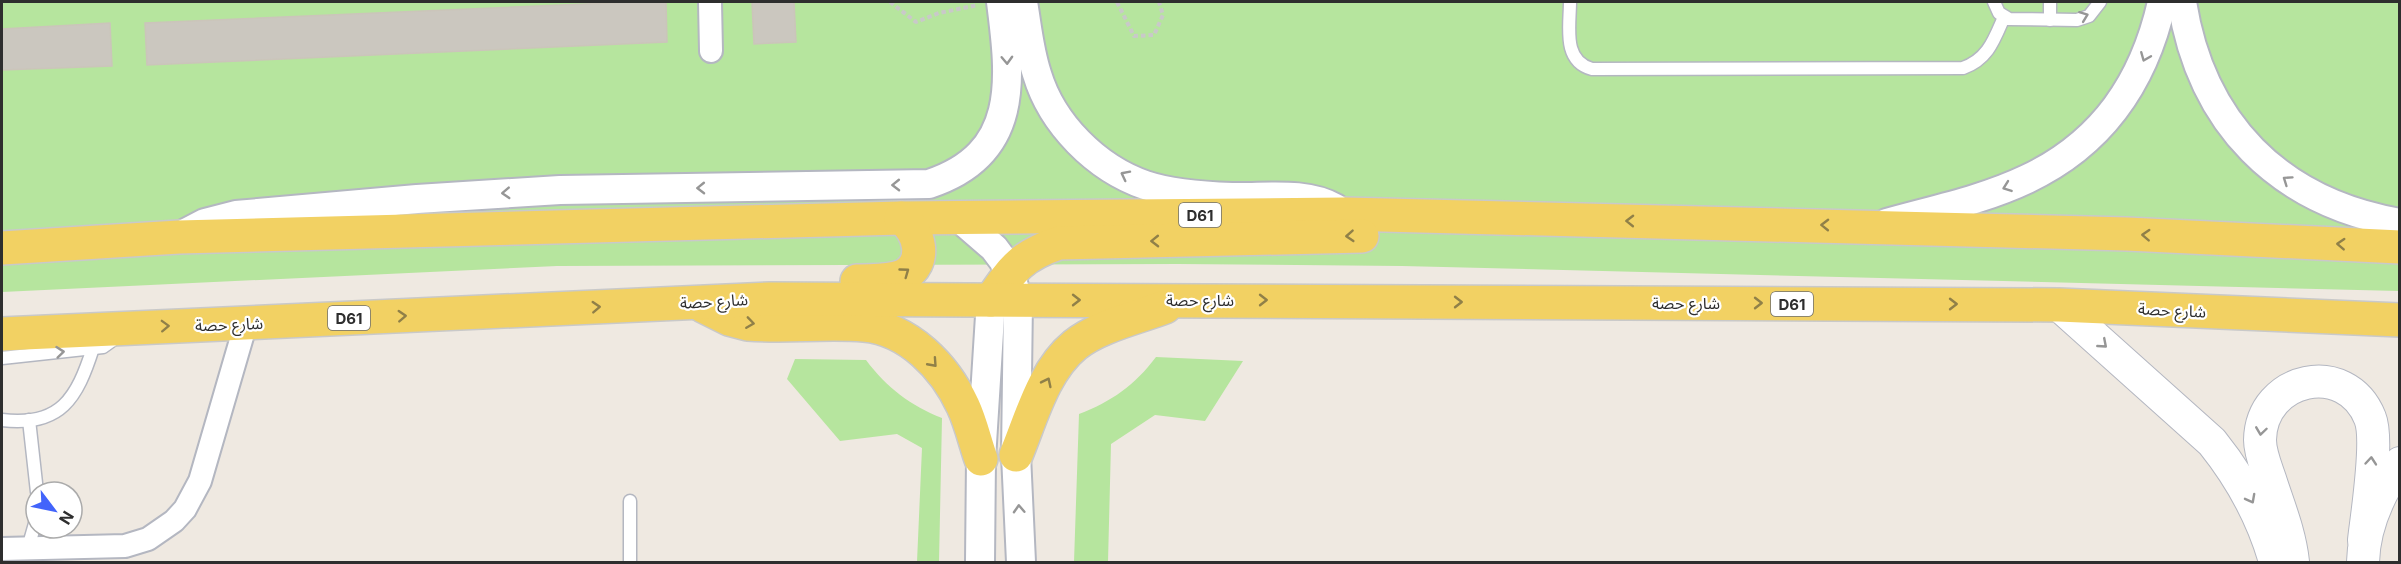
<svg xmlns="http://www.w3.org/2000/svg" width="2401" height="564" viewBox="0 0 2401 564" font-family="Inter,'Noto Sans Arabic',sans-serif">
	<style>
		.green { fill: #b6e59e }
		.building { fill: #cbc7bf; stroke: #cbc5ba; stroke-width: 1.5 }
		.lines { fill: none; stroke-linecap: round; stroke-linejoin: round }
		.service-casing { stroke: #b4b7c1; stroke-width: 15 }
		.minor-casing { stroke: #b4b7c1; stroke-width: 26 }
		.tertiary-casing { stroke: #b4b7c1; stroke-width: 32 }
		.secondary-casing { stroke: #b4b7c1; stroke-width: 34 }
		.primary-casing { stroke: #c9c9c9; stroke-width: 36 }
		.path { stroke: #c9c9c9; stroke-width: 4; stroke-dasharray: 4.5 3; stroke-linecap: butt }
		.service { stroke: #fff; stroke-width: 12 }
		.minor { stroke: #fff; stroke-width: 22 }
		.tertiary { stroke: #fff; stroke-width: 28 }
		.secondary { stroke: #fff; stroke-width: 32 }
		.primary { stroke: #f2d163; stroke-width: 33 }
		.oneway { stroke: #969696 }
		.oneway2 { stroke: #908048 }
		.labels { text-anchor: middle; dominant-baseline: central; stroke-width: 4.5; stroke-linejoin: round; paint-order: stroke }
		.shield { fill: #fff; stroke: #6d6d6d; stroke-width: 1.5 }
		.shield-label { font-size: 15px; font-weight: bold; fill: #2e2e2e }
		.street-label { font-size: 16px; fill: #2e2e2e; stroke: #fff }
	</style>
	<rect width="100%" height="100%" fill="#efe9e1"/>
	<g class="green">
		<path d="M2,2H2399V291L1402,266L1178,264L557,266L2,292Z"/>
		<path d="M1156,357L1243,361L1205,421L1155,415L1111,444L1108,562H1074L1079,414C1111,402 1135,385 1156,357Z"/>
		<path d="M795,359L866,360C887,388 911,406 942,418L939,562H917L922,448L897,434L840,441L787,379Z"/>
	</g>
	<g class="building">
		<path d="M632,2H666L667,42L147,65L145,23Z"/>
		<path d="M752,2H794L796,42L754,44Z"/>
		<path d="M110,23L112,66L2,70V29Z"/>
	</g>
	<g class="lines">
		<defs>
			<g id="service">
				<path d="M1570,2C1570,26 1562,61 1592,69L1963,68C1988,59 1994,40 2004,17"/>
				<path d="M1994,2L1999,13L2009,19L2077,20L2089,16L2100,2"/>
				<path d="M2050,20V2"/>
				<path d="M2,358L103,347L117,337"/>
				<path d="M2,420C61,427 77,398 93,348"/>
				<path d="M29,420L37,492"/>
				<path d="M28,548L36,520"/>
				<path d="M630,562V501"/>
			</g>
			<g id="minor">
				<path d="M710,2L711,51"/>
				<path d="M2,549L125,546L148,539L174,521L185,509L200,481L246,323"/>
			</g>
			<g id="tertiary">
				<path d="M1023,2C1027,25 1029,50 1037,74C1052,124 1096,168 1145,185C1172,194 1203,196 1232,197C1265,198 1305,191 1335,208"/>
				<path d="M2182,2C2201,123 2278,202 2400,223"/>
				<path d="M958,217L994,248L1003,260L1010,273L1018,300L1016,455L1021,562"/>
				<path d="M1887,223C1933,210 1983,200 2027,179C2103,143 2144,82 2162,2"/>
				<path d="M182,235L205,223L236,215L417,199L560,190L929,184C1020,154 1011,80 1001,2"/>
				<path d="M980,562L981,459L991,300"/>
			</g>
			<g id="secondary">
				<path d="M2059,305L2212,442C2241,478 2261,514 2274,558"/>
				<path d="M2293,562C2290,533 2279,507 2270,479C2266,467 2260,453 2260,440C2261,377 2346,358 2370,418C2379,440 2367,513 2364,540"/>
				<path d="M2363,562C2364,527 2379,493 2400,463"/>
			</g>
			<g id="primary">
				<path d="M2,248L179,237L901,218L1345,214L2127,234L2400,247"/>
				<path d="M857,281C872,280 889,282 903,276C928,264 920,230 901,218"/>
				<path d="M991,300C1013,268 1021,256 1059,243L1362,236"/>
				<path d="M703,306L729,319L748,324C786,327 825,322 864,325C909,329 945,367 963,406C971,423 975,442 981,459"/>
				<path d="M2,334L770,299L2059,305L2400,320"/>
				<path d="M1016,455C1031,419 1043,371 1075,345C1099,326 1136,318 1165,307"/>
			</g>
		</defs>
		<use href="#service" class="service-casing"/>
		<use href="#minor" class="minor-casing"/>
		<use href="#tertiary" class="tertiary-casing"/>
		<use href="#secondary" class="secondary-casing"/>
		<use href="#primary" class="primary-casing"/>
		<g class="path">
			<path d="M890,2L916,22L939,13L978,5"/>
			<path d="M1117,2L1134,36L1154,35L1163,15L1159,2"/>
		</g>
		<use href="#service" class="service"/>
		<use href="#minor" class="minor"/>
		<use href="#tertiary" class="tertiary"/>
		<use href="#secondary" class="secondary"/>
		<use href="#primary" class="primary"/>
	</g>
	<defs><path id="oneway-chevron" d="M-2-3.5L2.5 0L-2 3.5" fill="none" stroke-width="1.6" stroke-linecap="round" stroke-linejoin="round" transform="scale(1.5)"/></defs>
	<g class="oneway">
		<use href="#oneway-chevron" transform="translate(2084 16) rotate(-21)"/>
		<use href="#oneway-chevron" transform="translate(2145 57) rotate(112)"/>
		<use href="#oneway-chevron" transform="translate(1007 60) rotate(88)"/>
		<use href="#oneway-chevron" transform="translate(1125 175) rotate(-153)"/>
		<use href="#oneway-chevron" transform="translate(2287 180) rotate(-145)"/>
		<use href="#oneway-chevron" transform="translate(896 185) rotate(179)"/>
		<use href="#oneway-chevron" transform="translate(2007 187) rotate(160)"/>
		<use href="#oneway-chevron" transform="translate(701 188) rotate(179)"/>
		<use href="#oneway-chevron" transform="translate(506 193) rotate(177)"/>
		<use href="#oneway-chevron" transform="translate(2103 344) rotate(41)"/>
		<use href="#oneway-chevron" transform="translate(60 352) rotate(-6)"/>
		<use href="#oneway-chevron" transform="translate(2261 431) rotate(98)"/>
		<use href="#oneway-chevron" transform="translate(2371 461) rotate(-85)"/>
		<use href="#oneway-chevron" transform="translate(2251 499) rotate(62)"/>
		<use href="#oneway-chevron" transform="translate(1019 509) rotate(-93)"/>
	</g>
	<g class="oneway2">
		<use href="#oneway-chevron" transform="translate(1630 221) rotate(-179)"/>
		<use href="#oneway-chevron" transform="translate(1825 225) rotate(-179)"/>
		<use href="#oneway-chevron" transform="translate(2146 235) rotate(-177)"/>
		<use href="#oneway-chevron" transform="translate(1350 236) rotate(176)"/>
		<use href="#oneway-chevron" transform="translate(1155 241) rotate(179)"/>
		<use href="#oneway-chevron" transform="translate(2341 244) rotate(-177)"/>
		<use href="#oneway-chevron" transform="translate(905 272) rotate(-36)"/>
		<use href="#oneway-chevron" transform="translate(1076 300)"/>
		<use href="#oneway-chevron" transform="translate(1263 300)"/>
		<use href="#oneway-chevron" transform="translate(1458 302)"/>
		<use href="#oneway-chevron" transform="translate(1758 303)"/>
		<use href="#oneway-chevron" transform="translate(1953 304)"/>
		<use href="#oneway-chevron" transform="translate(596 307) rotate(-3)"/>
		<use href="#oneway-chevron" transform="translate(402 316) rotate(-3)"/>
		<use href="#oneway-chevron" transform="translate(750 323) rotate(8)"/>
		<use href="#oneway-chevron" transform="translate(165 326) rotate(-2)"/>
		<use href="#oneway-chevron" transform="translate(933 363) rotate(48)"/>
		<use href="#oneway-chevron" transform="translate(1047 382) rotate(-64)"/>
	</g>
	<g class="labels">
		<g class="shield">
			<rect x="1179" y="203" width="42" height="24" rx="4.5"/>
			<rect x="1771" y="292" width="42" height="24" rx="4.5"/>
			<rect x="328" y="306" width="42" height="24" rx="4.5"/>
		</g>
		<g class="shield-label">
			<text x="1200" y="215">D61</text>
			<text x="1792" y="304">D61</text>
			<text x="349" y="318">D61</text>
		</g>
		<g class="street-label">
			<text x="1200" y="300">شارع حصة</text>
			<text transform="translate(714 301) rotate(-3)">شارع حصة</text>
			<text x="1686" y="303">شارع حصة</text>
			<text transform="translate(2172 310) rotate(3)">شارع حصة</text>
			<text transform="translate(229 324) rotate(-2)">شارع حصة</text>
		</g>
	</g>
	<rect width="2401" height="564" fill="none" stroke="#2e2e2e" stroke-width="6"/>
	<g transform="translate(54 510) rotate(122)"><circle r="28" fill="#ffffff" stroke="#ababab" stroke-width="1.5"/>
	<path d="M0-4.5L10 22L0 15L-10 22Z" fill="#4264fb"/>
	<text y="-9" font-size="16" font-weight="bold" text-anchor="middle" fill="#2e2e2e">N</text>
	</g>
</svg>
